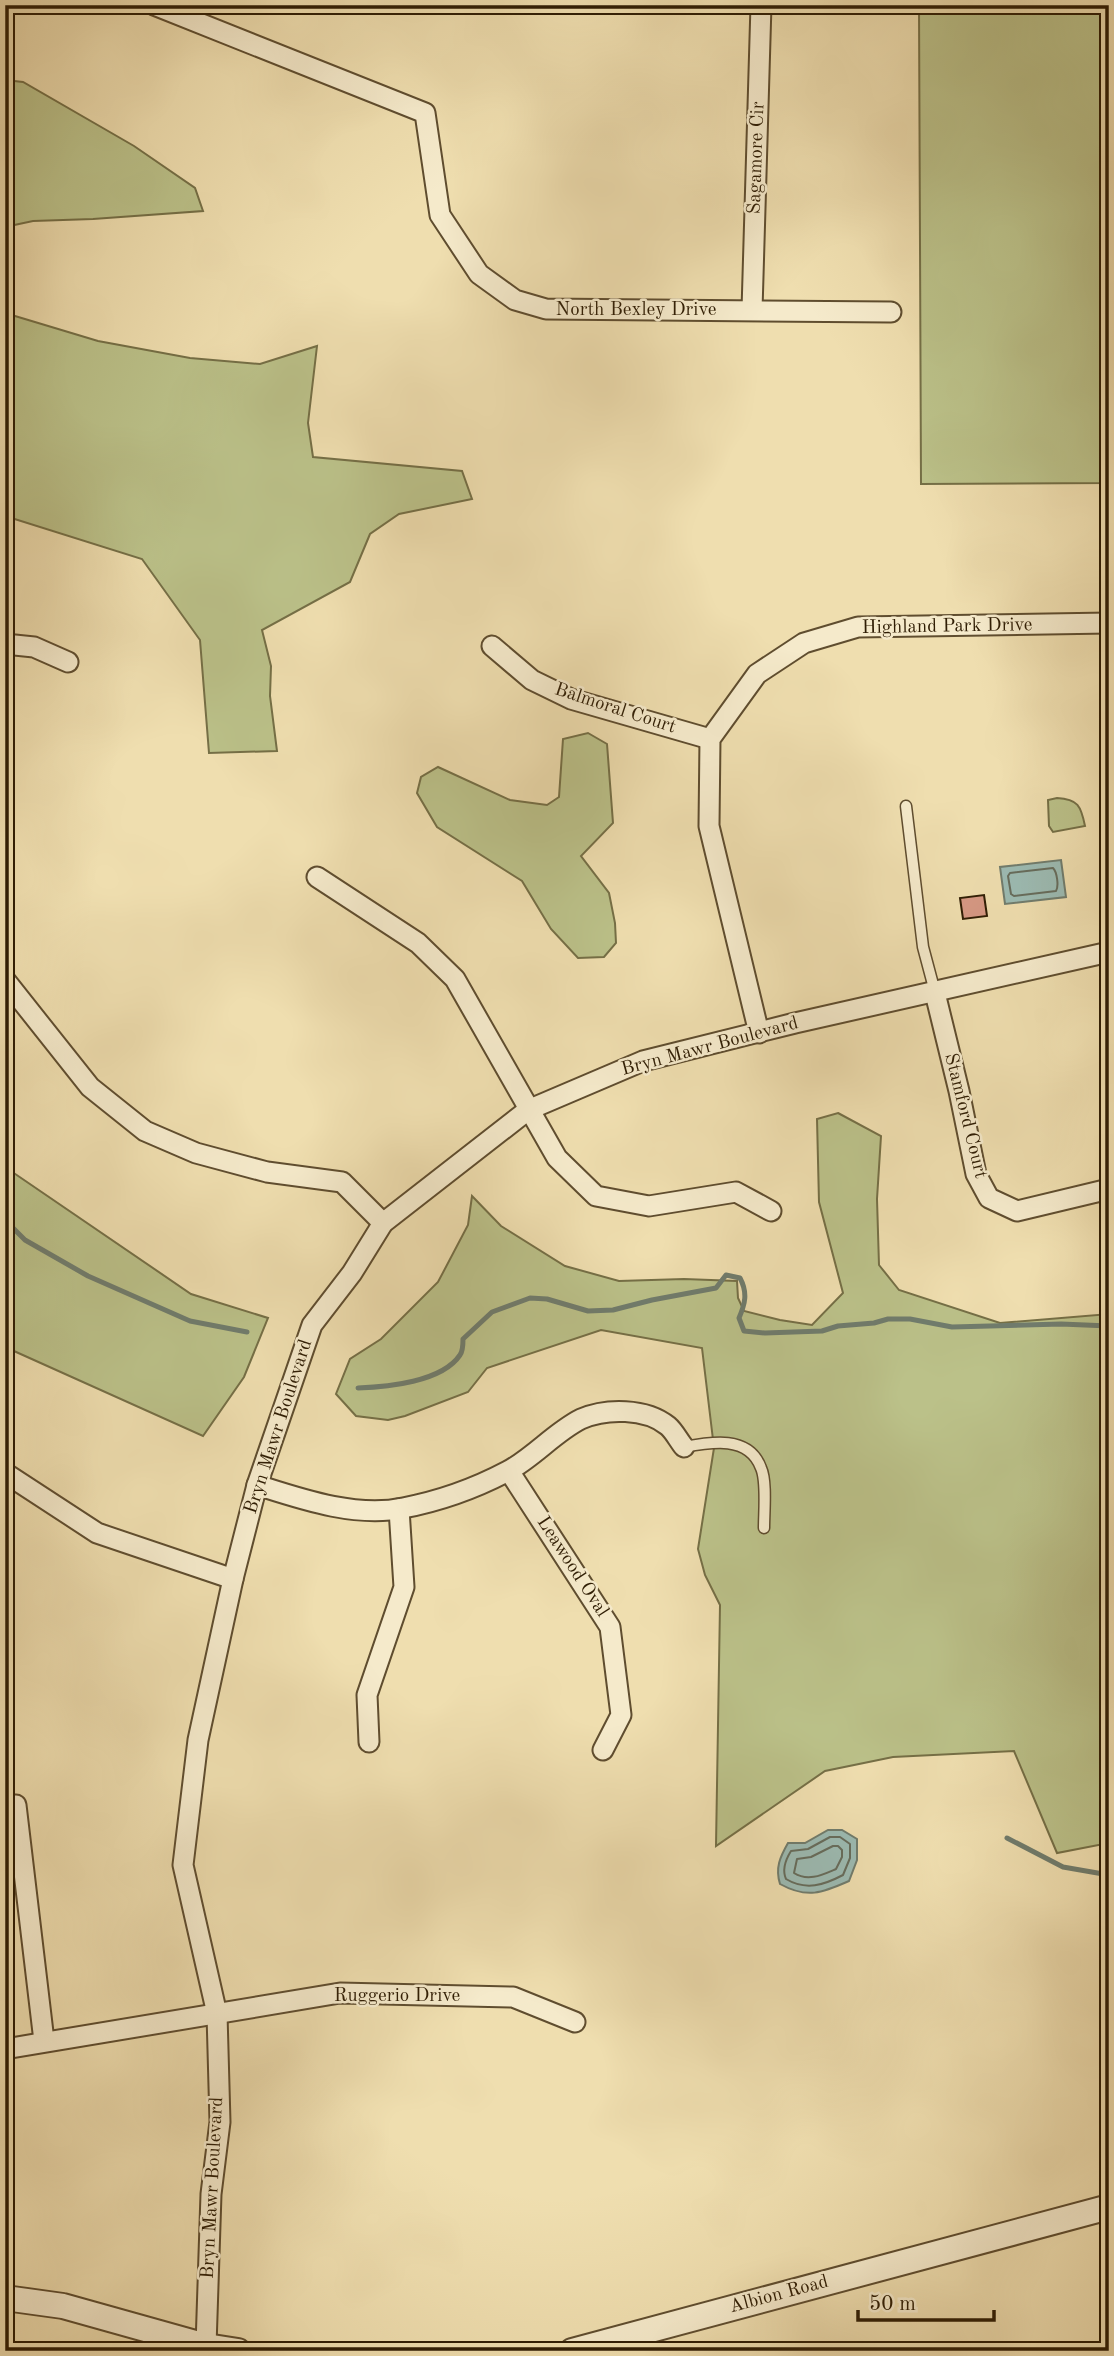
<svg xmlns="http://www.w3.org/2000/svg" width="1114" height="2356" viewBox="0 0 1114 2356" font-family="'Old Standard TT',serif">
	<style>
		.green { fill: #bbc189; stroke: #756f46; stroke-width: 2 }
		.water { fill: #9cbbb3; stroke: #707c6d; stroke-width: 2 }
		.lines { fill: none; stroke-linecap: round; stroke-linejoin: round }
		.shore { stroke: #666c5c; stroke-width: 2 }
		.stream { stroke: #707c6d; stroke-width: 5 }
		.building { fill: #d69884; stroke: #2f1d04; stroke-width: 2 }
		.service-casing { stroke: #5f4d2f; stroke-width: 13 }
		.minor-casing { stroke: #5f4d2f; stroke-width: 23 }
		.tertiary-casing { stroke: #5f4d2f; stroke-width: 28 }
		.service { stroke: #f5eacb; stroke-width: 10 }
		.minor { stroke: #f5eacb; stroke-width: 19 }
		.tertiary { stroke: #f5eacb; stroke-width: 24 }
		.labels { text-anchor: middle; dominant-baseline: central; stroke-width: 5; stroke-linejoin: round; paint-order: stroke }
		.street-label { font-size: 19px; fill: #2f1d04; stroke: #f5eacb }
	</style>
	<rect width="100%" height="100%" fill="#efdeaf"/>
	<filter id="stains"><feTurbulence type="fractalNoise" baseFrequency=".00286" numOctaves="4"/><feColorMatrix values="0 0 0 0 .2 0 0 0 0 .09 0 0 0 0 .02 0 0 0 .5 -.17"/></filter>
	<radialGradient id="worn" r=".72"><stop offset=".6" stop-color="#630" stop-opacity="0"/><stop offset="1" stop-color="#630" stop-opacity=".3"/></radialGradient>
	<g class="green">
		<path d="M919,5H1109V483L921,484Z"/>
		<path d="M5,80L23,82L134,146L195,188L203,211L93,219L33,221L5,227Z"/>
		<path d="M5,313L98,341L190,358L260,364L317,346L308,423L313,457L462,471L472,499L399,514L370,534L350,582L262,630L271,666L270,696L277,751L209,753L200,640L142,559L5,516Z"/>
		<path d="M588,733L607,744L613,823L581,856L609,893L615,923L616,943L604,957L578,958L551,929L522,881L437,827L417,793L421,777L438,767L510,800L547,805L559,797L563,739Z"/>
		<path d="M1057,798C1078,799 1081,806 1085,826L1053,832L1049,826L1048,800Z"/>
		<path d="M838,1113L881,1136L877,1199L879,1265L899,1290L1000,1323L1109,1314V1843L1057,1853L1014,1751L893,1757L825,1771L716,1846L720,1605L705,1575L698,1549L714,1448L702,1348L601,1330L487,1368L468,1392L405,1416L388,1420L356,1416L336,1394L350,1359L381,1339L438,1282L468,1225L472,1196L501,1226L565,1266L619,1281L684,1279L737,1281L738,1298L744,1311L780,1320L812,1325L843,1293L819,1202L817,1119Z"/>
		<path d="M5,1167L191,1294L268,1318L244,1377L203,1436L5,1347Z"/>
	</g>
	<g class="water">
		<path d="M1061,860L1066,897L1005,904L1000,867Z"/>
		<path d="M828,1830H842L857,1839V1860L849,1881C822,1893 807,1899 780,1884C775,1868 780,1857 788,1843H805Z"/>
	</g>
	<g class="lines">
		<g class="shore">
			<path d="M1053,868C1057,872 1059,886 1056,891L1014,896L1011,894L1008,876L1010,873Z"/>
			<path d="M830,1837H840L850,1844V1858L843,1875C824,1885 806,1891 786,1879C782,1870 786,1859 791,1851L808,1849Z"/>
			<path d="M833,1846H838L842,1850V1857L836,1869C822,1875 808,1882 794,1873L797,1859L811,1857Z"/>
		</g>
		<g class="stream">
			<path d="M5,1220L25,1240L88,1276L190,1321L247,1332"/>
			<path d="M358,1388C387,1387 442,1382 460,1355C463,1351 463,1344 463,1339L492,1312L530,1298L547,1299L588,1311L613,1310L652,1300L716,1288L726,1275L740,1278C748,1293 745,1304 739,1318L744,1331L765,1333L822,1331L838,1326L874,1323L888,1319H910L952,1327L1061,1324L1109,1326"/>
			<path d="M1007,1838L1063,1867L1109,1875"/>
		</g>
	</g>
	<path class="building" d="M984,895L987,916L963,919L960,898Z"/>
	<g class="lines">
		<defs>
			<g id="service">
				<path d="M906,806L923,947L935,992"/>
				<path d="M684,1447C711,1442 749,1435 761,1468C767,1481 764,1512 764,1528"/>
			</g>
			<g id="minor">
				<path d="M154,5L425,113L440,215L479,274L515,300L546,309L891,312"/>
				<path d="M752,310L761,5"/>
				<path d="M5,644L34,647L68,662"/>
				<path d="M492,646L532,680L571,699L710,739"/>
				<path d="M317,877L418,943L455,979L557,1158L596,1196L649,1206L736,1192L771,1211"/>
				<path d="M5,980L90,1087L145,1131L196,1153L267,1172L342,1182L383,1223"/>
				<path d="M935,993L959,1091L976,1174L989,1198L1017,1211L1109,1189"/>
				<path d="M759,1033L709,826L710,739L757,674L804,643L858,627L1109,623"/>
				<path d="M509,1471L610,1627L621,1715L603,1750"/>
				<path d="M5,1473L97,1533L233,1579"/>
				<path d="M257,1485C301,1499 356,1518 403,1508C440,1501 474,1489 508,1471C534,1457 555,1432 581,1419C606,1408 646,1408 668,1426C674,1431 679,1441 684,1447"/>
				<path d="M369,1742L367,1695L404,1587L399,1509"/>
				<path d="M16,1805L44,2041"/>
				<path d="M5,2049L340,1993L513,1997L575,2022"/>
				<path d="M206,2346L211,2194L220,2122L217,2014L183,1865L198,1740L233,1579L257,1485L312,1325L352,1273L383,1223L528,1110L643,1061L795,1023L1109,952"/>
			</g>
			<g id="tertiary">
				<path d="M5,2298L63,2306L206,2346L238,2351"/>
				<path d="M572,2351L1109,2207"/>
			</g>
		</defs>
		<use href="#service" class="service-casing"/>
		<use href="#minor" class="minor-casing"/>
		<use href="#tertiary" class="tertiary-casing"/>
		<use href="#service" class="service"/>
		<use href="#minor" class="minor"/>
		<use href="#tertiary" class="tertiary"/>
	</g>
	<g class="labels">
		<g class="street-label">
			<text transform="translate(757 158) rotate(-88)">Sagamore Cir</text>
			<text x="636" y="310">North Bexley Drive</text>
			<text transform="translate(947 627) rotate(-1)">Highland Park Drive</text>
			<text transform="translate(615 709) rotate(18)">Balmoral Court</text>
			<text transform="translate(710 1047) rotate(-15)">Bryn Mawr Boulevard</text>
			<text transform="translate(965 1116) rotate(76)">Stamford Court</text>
			<text transform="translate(279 1427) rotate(-72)">Bryn Mawr Boulevard</text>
			<text transform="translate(572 1567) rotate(57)">Leawood Oval</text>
			<text x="397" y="1996">Ruggerio Drive</text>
			<text transform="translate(213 2188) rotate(-87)">Bryn Mawr Boulevard</text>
			<text transform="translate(779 2295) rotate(-15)">Albion Road</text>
		</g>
	</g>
	<rect width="1114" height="2356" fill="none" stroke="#efdeaf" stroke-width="28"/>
	<rect x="7" y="7" width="1100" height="2342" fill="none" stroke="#2f1d04" stroke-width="3.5"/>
	<rect x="14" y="14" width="1086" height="2328" fill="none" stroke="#2f1d04" stroke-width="2"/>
	<path d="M858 2310v10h136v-10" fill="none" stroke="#2f1d04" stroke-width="3.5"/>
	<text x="869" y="2310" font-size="21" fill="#2f1d04" stroke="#f5eacb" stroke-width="5" paint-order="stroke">50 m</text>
	<rect width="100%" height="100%" filter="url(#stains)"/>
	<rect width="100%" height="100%" fill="url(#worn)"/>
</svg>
